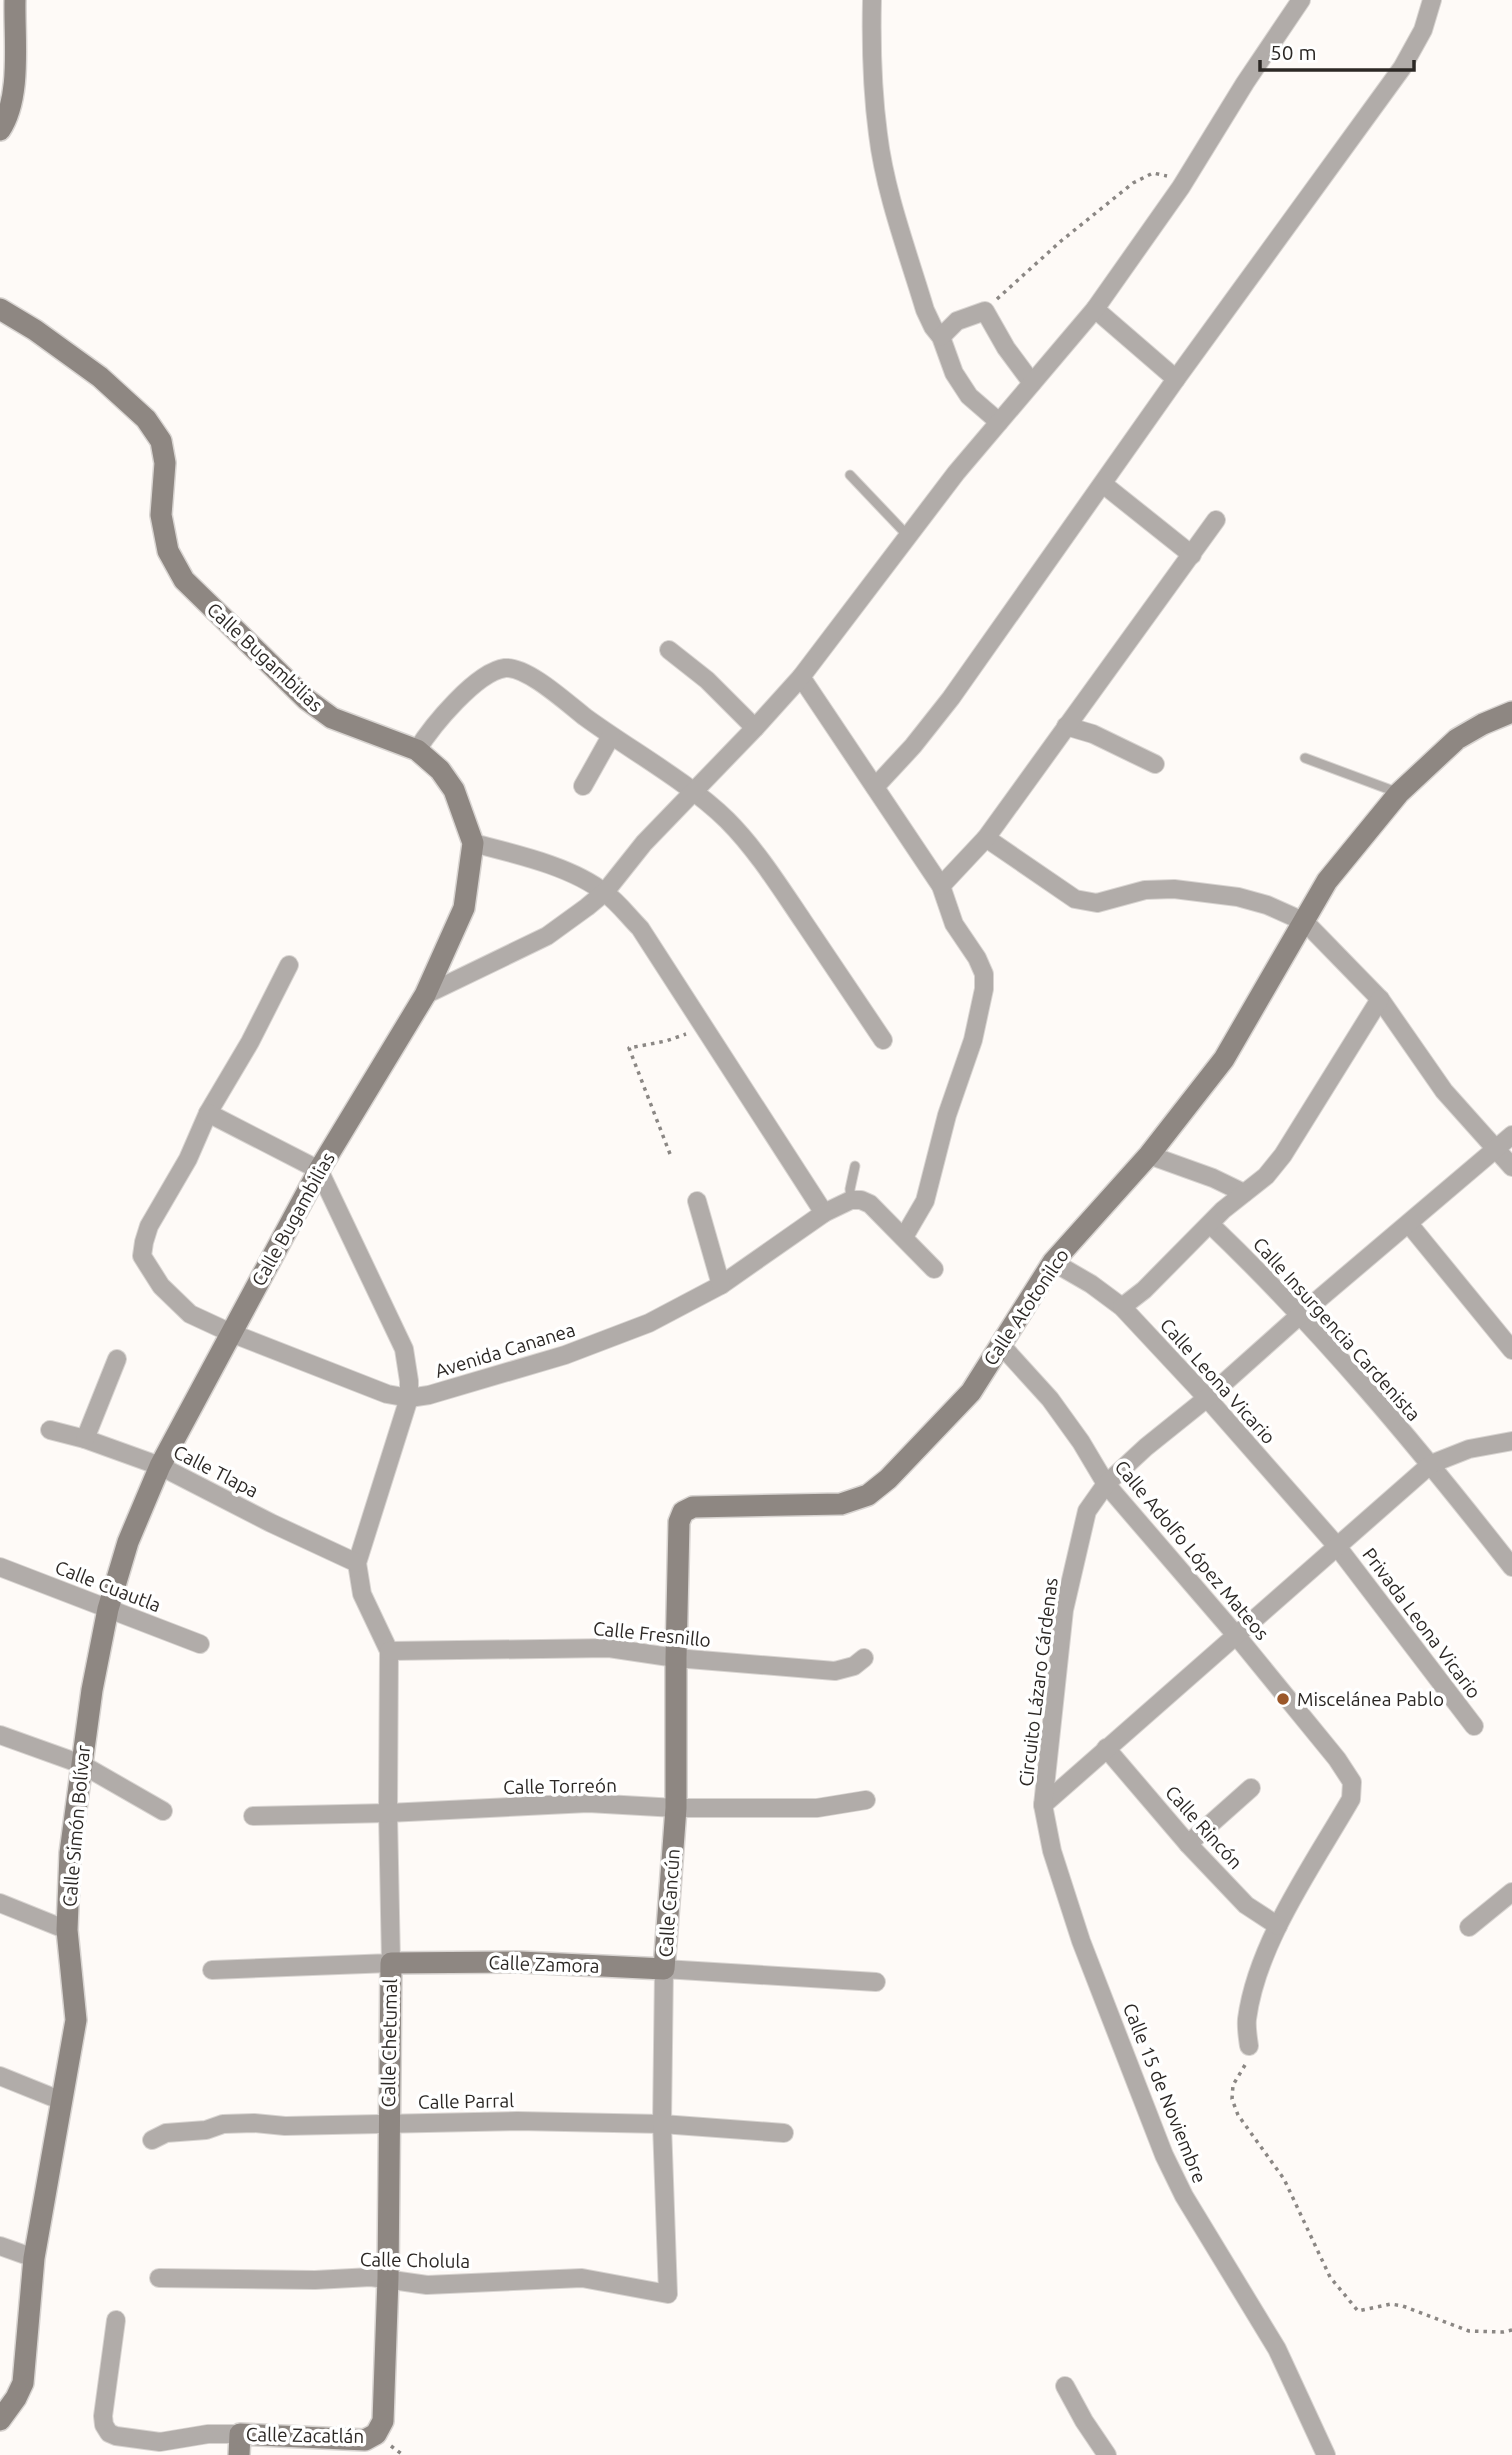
<svg xmlns="http://www.w3.org/2000/svg" width="1512" height="2455" viewBox="0 0 1512 2455" font-family="Ubuntu,sans-serif">
	<style>
		.lines { fill: none; stroke-linecap: round; stroke-linejoin: round }
		.lane-casing { stroke: #d8d4d1; stroke-width: 11 }
		.street-casing { stroke: #d8d4d1; stroke-width: 20 }
		.secondary-casing { stroke: #d8d4d1; stroke-width: 24 }
		.path { stroke: #8b8784; stroke-width: 3.5; stroke-dasharray: 3.5 5; stroke-linecap: butt }
		.lane { stroke: #b1aca9; stroke-width: 9 }
		.street { stroke: #b1aca9; stroke-width: 18 }
		.secondary { stroke: #8e8782; stroke-width: 21 }
		.poi-dot { fill: #9b5729; stroke: #fff; stroke-width: 2.5 }
		.labels { text-anchor: middle; dominant-baseline: central; stroke-width: 7; stroke-linejoin: round; paint-order: stroke }
		.street-label { font-size: 19px; fill: #2c2825; stroke: #fff }
		.poi-label { font-size: 19px; fill: #2c2825; stroke: #fff; text-anchor: start }
	</style>
	<rect width="100%" height="100%" fill="#fefaf7"/>
	<g class="lines">
		<defs>
			<g id="lane">
				<path d="M850,475L908,536"/>
				<path d="M1305,758L1399,793"/>
				<path d="M851,1200L850,1189L855,1166"/>
			</g>
			<g id="street">
				<path d="M872,0C871,45 872,89 878,134C885,193 908,253 925,310L933,327L941,337L954,373L969,396L999,422"/>
				<path d="M1095,309L1176,379"/>
				<path d="M941,337L957,321L985,311L1006,348L1032,383"/>
				<path d="M1103,484L1192,555"/>
				<path d="M669,650L707,680L755,728"/>
				<path d="M801,677L941,886L954,924L977,958L984,974V989L973,1040L947,1115L925,1201L904,1237"/>
				<path d="M1066,726L1093,734L1155,764"/>
				<path d="M417,750C432,726 476,672 505,668C527,666 567,703 585,717C630,750 687,781 727,820C756,849 780,887 803,921C830,961 857,1001 883,1040"/>
				<path d="M583,786L611,736"/>
				<path d="M875,787L913,746L951,698L1176,379L1402,68L1423,30L1432,0"/>
				<path d="M986,838L1075,899L1097,903L1145,890L1174,889L1238,897L1267,905L1305,922L1380,999L1444,1091L1512,1167"/>
				<path d="M473,843C515,854 571,866 605,893C618,902 628,916 640,928L824,1213"/>
				<path d="M941,886L986,838L1216,520"/>
				<path d="M289,965L250,1042L208,1113L188,1159L149,1226L144,1242L142,1256L161,1286L190,1314L231,1333L387,1394L409,1398L429,1395L565,1355L649,1323L721,1285L824,1213L851,1200H861L870,1204L934,1269"/>
				<path d="M425,995L547,936L587,907L605,892L644,843L755,728L801,677L956,473L1095,309L1181,187L1245,83L1301,0"/>
				<path d="M208,1113L319,1170L404,1349L409,1381V1398L357,1563L362,1594L389,1651L388,1813L391,1963L212,1970"/>
				<path d="M1149,1155L1213,1178L1244,1193"/>
				<path d="M697,1201L721,1285"/>
				<path d="M1409,1224L1512,1350"/>
				<path d="M1211,1225C1321,1330 1418,1447 1512,1567"/>
				<path d="M1053,1262L1091,1284L1122,1307L1207,1398L1336,1545L1474,1726"/>
				<path d="M1122,1307L1144,1290L1223,1210L1266,1176L1283,1155L1380,999"/>
				<path d="M1001,1345L1050,1399L1081,1442L1106,1484L1235,1634L1337,1759L1352,1782L1351,1799C1313,1865 1257,1943 1247,2019C1246,2028 1248,2038 1249,2046"/>
				<path d="M50,1430L85,1439L160,1466L271,1523L357,1563"/>
				<path d="M85,1439L117,1359"/>
				<path d="M0,1567L200,1644"/>
				<path d="M389,1651L609,1648L676,1658L835,1671L854,1666L864,1658"/>
				<path d="M0,1735L81,1764L163,1811"/>
				<path d="M1106,1748L1188,1844L1246,1905L1278,1926"/>
				<path d="M1043,1805L1431,1464L1469,1449L1512,1441"/>
				<path d="M253,1816L388,1813L588,1803L676,1808H817L866,1800"/>
				<path d="M1188,1844L1251,1788"/>
				<path d="M0,1903L67,1930"/>
				<path d="M1469,1927L1512,1892"/>
				<path d="M0,2076L62,2101"/>
				<path d="M152,2140L166,2133L206,2130L223,2124L254,2123L285,2126L517,2121L662,2124L784,2133"/>
				<path d="M0,2246L34,2258"/>
				<path d="M159,2278L315,2280L371,2277L427,2285L582,2278L668,2294L662,2124L664,1969L876,1982"/>
				<path d="M116,2320L103,2416L104,2425L109,2433L116,2436L160,2442L208,2434H240"/>
				<path d="M1065,2386L1084,2421L1107,2455"/>
				<path d="M1326,2455L1277,2349L1184,2196L1164,2155L1081,1941L1052,1851L1043,1805L1064,1610L1087,1511L1106,1484L1146,1447L1207,1398L1300,1315L1512,1135"/>
			</g>
			<g id="secondary">
				<path d="M0,130C22,97 14,39 15,0"/>
				<path d="M0,309L35,330L100,377L146,419L161,441L165,463L161,515L168,551L184,580L306,699L332,718L417,750L440,770L454,790L473,843L464,908L425,995L319,1170L160,1466L128,1542L108,1609L92,1690L70,1853L67,1930L76,2020L34,2258L23,2383L16,2398L0,2420"/>
				<path d="M239,2455L240,2434L365,2440L376,2434L383,2421L388,2278L391,1963L520,1962L664,1969L676,1808V1658L679,1522L683,1512L693,1507L841,1504L868,1495L888,1479L971,1392L1053,1262L1149,1155L1224,1059L1327,881L1399,793L1457,739L1483,724L1512,712"/>
			</g>
		</defs>
		<use href="#lane" class="lane-casing"/>
		<use href="#street" class="street-casing"/>
		<use href="#secondary" class="secondary-casing"/>
		<g class="path">
			<path d="M997,299L1061,241L1133,183L1153,173L1167,176"/>
			<path d="M670,1154L629,1048L666,1041L686,1034"/>
			<path d="M1245,2065L1233,2085L1232,2099L1238,2115L1284,2179L1330,2277L1358,2311L1391,2304L1403,2306L1469,2331L1503,2332L1512,2330"/>
			<path d="M391,2446L403,2455"/>
		</g>
		<use href="#lane" class="lane"/>
		<use href="#street" class="street"/>
		<use href="#secondary" class="secondary"/>
	</g>
	<circle class="poi-dot" cx="1283" cy="1699" r="7"/>
	<g class="labels">
		<g class="street-label">
			<text transform="translate(265 657) rotate(43)">Calle Bugambilias</text>
			<text transform="translate(293 1219) rotate(-61)">Calle Bugambilias</text>
			<text transform="translate(1026 1307) rotate(-56)">Calle Atotonilco</text>
			<text transform="translate(1337 1329) rotate(48)">Calle Insurgencia Cardenista</text>
			<text transform="translate(505 1350) rotate(-17)">Avenida Cananea</text>
			<text transform="translate(1218 1381) rotate(48)">Calle Leona Vicario</text>
			<text transform="translate(216 1471) rotate(27)">Calle Tlapa</text>
			<text transform="translate(1192 1550) rotate(50)">Calle Adolfo López Mateos</text>
			<text transform="translate(108 1586) rotate(21)">Calle Cuautla</text>
			<text transform="translate(1422 1623) rotate(53)">Privada Leona Vicario</text>
			<text transform="translate(652 1634) rotate(6)">Calle Fresnillo</text>
			<text transform="translate(1038 1682) rotate(-83)">Circuito Lázaro Cárdenas</text>
			<text transform="translate(560 1786) rotate(-1)">Calle Torreón</text>
			<text transform="translate(76 1826) rotate(-85)">Calle Simón Bolívar</text>
			<text transform="translate(1204 1827) rotate(48)">Calle Rincón</text>
			<text transform="translate(669 1903) rotate(-86)">Calle Cancún</text>
			<text transform="translate(544 1964) rotate(2)">Calle Zamora</text>
			<text transform="translate(389 2043) rotate(-89)">Calle Chetumal</text>
			<text transform="translate(1165 2093) rotate(68)">Calle 15 de Noviembre</text>
			<text transform="translate(466 2101) rotate(-1)">Calle Parral</text>
			<text transform="translate(415 2260) rotate(1)">Calle Cholula</text>
			<text transform="translate(305 2435) rotate(1)">Calle Zacatlán</text>
		</g>
		<g class="poi-label">
			<text x="1297" y="1699">Miscelánea Pablo</text>
		</g>
	</g>
	<path d="M1260 60v10h154v-10" fill="none" stroke="#2c2825" stroke-width="3.5"/>
	<text x="1270" y="60" font-size="21" fill="#2c2825" stroke="#ffffff" stroke-width="5" paint-order="stroke">50 m</text>
</svg>
